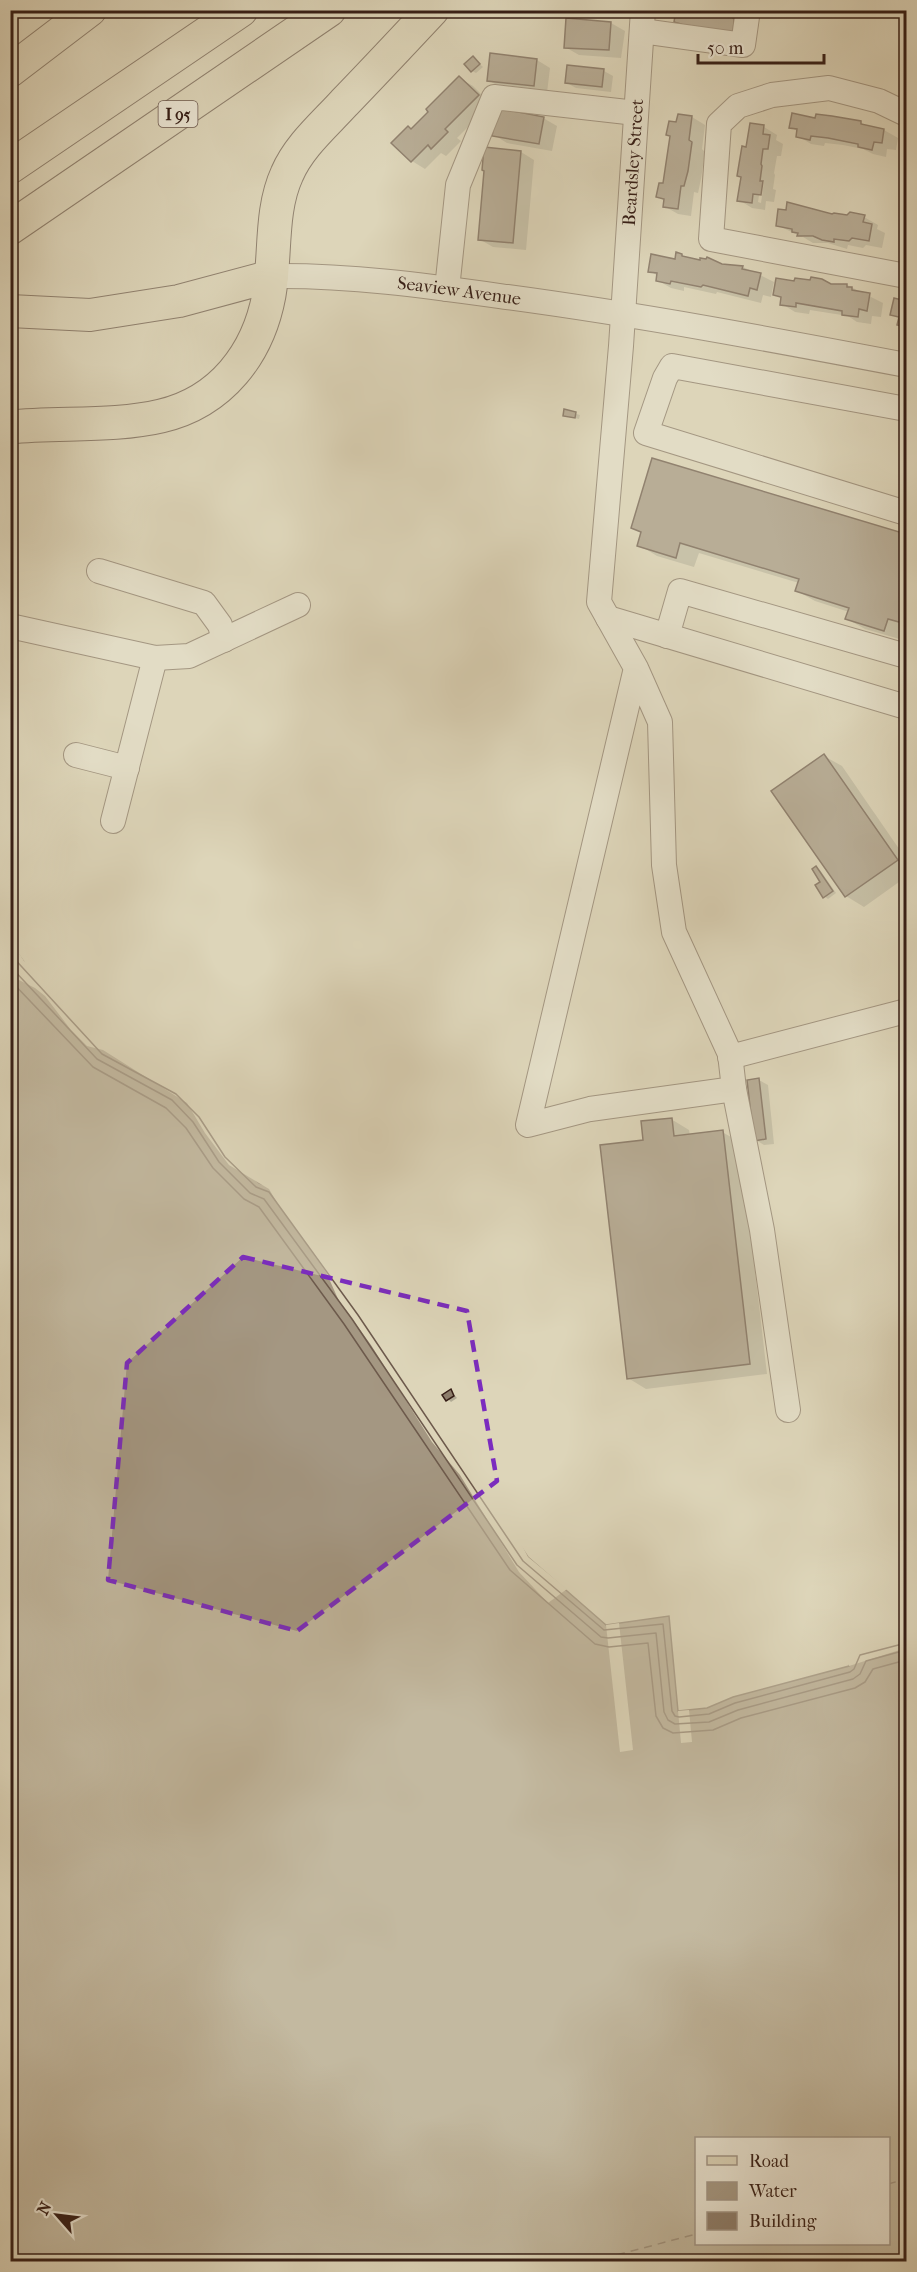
<svg xmlns="http://www.w3.org/2000/svg" width="917" height="2272" viewBox="0 0 917 2272" font-family="'IM FELL French Canon',serif">
	<style>
		.water { fill: #a49782; stroke: #786757; stroke-width: 1.5; fill-rule: evenodd }
		.pier { fill: #ddd5b9 }
		.shadow { fill: #0003; fill-rule: evenodd }
		.lines { fill: none; stroke-linecap: round; stroke-linejoin: round }
		.shore { stroke: #6d5a4c; stroke-width: 1.5 }
		.ferry { stroke: #5c483c; stroke-width: 1.5; stroke-dasharray: 8 6; stroke-linecap: butt }
		.building { fill: #8d7d6b; stroke: #361e16; stroke-width: 1.5 }
		.minor-casing { stroke: #604c3f; stroke-width: 26 }
		.major-casing { stroke: #361e16; stroke-width: 34 }
		.highway-casing { stroke: #361e16; stroke-width: 35 }
		.minor { stroke: #e9e4d2; stroke-width: 24 }
		.major { stroke: #ddd5b9; stroke-width: 32 }
		.highway { stroke: #ddd5b9; stroke-width: 33 }
		.marked { fill: none; stroke: #7b2cbf; stroke-width: 4.5; stroke-dasharray: 12 8; stroke-linejoin: round }
		.labels { text-anchor: middle; dominant-baseline: central; stroke-width: 4.5; stroke-linejoin: round; paint-order: stroke }
		.shield { fill: #e9e4d2; stroke: #6c594e; stroke-width: 1.5 }
		.shield-label { font-size: 16px; font-weight: bold; fill: #361e16 }
		.street-label { font-size: 18px; fill: #361e16; stroke: #e9e4d2 }
	</style>
	<rect width="100%" height="100%" fill="#ddd5b9"/>
	<filter id="stains"><feTurbulence type="fractalNoise" baseFrequency=".00333" numOctaves="4"/><feColorMatrix values="0 0 0 0 .2 0 0 0 0 .09 0 0 0 0 .02 0 0 0 .5 -.17"/></filter>
	<radialGradient id="worn" r=".72"><stop offset=".6" stop-color="#630" stop-opacity="0"/><stop offset="1" stop-color="#630" stop-opacity=".3"/></radialGradient>
	<path class="water" d="M10,943L24,962L107,1049L180,1089L229,1153L259,1183L272,1187L363,1311L528,1557L606,1625L669,1616L678,1711L707,1708L733,1697L849,1666L855,1651L906,1636V2261H11ZM696,2138H888V2244H696Z"/>
	<g class="pier">
		<path d="M11,941L24,961L31,965L108,1047L182,1087L206,1111L232,1151L261,1180L275,1185L365,1310L514,1530L528,1557L567,1589L548,1603L519,1572L460,1475L432,1442L371,1345L339,1301L326,1272L279,1206L269,1189L229,1165L205,1133L187,1103L103,1050L87,1046L71,1030L45,996L35,988L11,976Z"/>
		<path d="M619,1623L633,1750L620,1752L606,1625Z"/>
		<path d="M906,1633V1648L849,1666L848,1659L853,1648Z"/>
		<path d="M689,1710L692,1742L681,1743L678,1711Z"/>
	</g>
	<g class="shadow">
		<path d="M575,10H617L616,17L581,14Z"/>
		<path d="M677,10H735L745,16L747,28L682,26L675,22Z"/>
		<path d="M568,20L611,23L625,31L621,58L579,55L565,47Z"/>
		<path d="M473,58L483,67L476,73L472,71Z"/>
		<path d="M537,60L550,68L547,93L502,88L488,80Z"/>
		<path d="M604,71L613,76L611,92L576,88L567,83Z"/>
		<path d="M459,78L473,86L491,104L457,138L461,141L446,156L441,153L425,169L412,161L409,127L412,130Z"/>
		<path d="M692,117L705,125L702,149L705,152L701,179L698,193L694,192L691,216L678,214L664,206L665,201L658,197Z"/>
		<path d="M543,118L557,126L552,151L507,143L494,135Z"/>
		<path d="M816,120L861,123L869,127L884,130L898,138L896,150L887,149L886,157L873,154L863,149L843,145L825,143L824,146L811,144L798,136V132L791,127Z"/>
		<path d="M764,127L777,135L776,140L783,144L781,156H777L774,173L775,175L773,189L776,190L774,202L766,201L765,210L752,208L739,200L747,148ZM761,181H764L761,203L758,202Z"/>
		<path d="M521,152L534,160L526,250L493,247L479,239L486,171Z"/>
		<path d="M832,216L864,217L878,225L877,229L885,233L882,248L866,245L863,248L848,245L847,249L828,243H813L803,237H821V234H800L802,237L777,225Z"/>
		<path d="M682,255L690,260L743,267L760,275L774,282L771,297L763,295L761,303L717,292L716,294L684,287V291L671,288L657,280L658,276L650,271L676,261Z"/>
		<path d="M831,285H847L883,303L881,317L872,316L871,324L857,322L848,316L810,310L809,314L795,312L782,304L783,299L775,295Z"/>
		<path d="M895,300L906,302V328L899,324L900,319L892,315Z"/>
		<path d="M565,411L580,415L579,419L564,415Z"/>
		<path d="M653,460L906,536V628L903,640L865,629L847,619L849,612L815,601L797,591L799,583L699,553L694,567L657,556L639,545L642,533L633,528Z"/>
		<path d="M824,756L842,766L906,859V877L864,907L846,896Z"/>
		<path d="M817,868L820,870L836,893L828,899L824,896Z"/>
		<path d="M759,1080L768,1085L774,1144L764,1145L756,1140Z"/>
		<path d="M671,1119L689,1130L690,1136L722,1132L740,1142L767,1374L646,1389L628,1378L645,1141Z"/>
		<path d="M451,1391L457,1398L451,1402L448,1399Z"/>
	</g>
	<g class="lines">
		<g class="shore">
			<path d="M10,954L102,1054L176,1094L199,1117L225,1157L256,1187L269,1192L358,1315L523,1561L604,1630L663,1624L672,1711L675,1716L679,1717L709,1714L735,1703L850,1672L854,1669L860,1655L906,1643"/>
			<path d="M10,966L97,1059L172,1100L193,1122L219,1162L250,1193L264,1199L352,1319L517,1565L601,1637L608,1638L656,1633L664,1712L668,1720L675,1724L709,1722L738,1710L853,1679L860,1674L866,1661L906,1650"/>
			<path d="M10,980L93,1067L166,1108L186,1128L213,1168L244,1199L259,1207L344,1324L510,1570L595,1644L609,1647L648,1643L656,1716L663,1728L673,1733L713,1730L741,1718L855,1688L865,1682L873,1669L906,1660"/>
		</g>
		<g class="ferry">
			<path d="M888,2184L906,2179"/>
			<path d="M590,2262L696,2234"/>
		</g>
	</g>
	<g class="building">
		<path d="M581,10H608V13Z"/>
		<path d="M676,10H731L730,15L734,19L733,39L680,30L681,24L674,22Z"/>
		<path d="M566,18L611,22L609,50L564,48Z"/>
		<path d="M490,53L537,59L534,86L487,81Z"/>
		<path d="M473,56L480,64L471,72L464,64Z"/>
		<path d="M567,65L604,69L602,87L565,83Z"/>
		<path d="M459,76L479,95L445,129L448,132L431,149L428,145L411,162L391,143L408,126L411,129L428,112L426,109Z"/>
		<path d="M497,108L544,117L539,144L492,136Z"/>
		<path d="M792,113L815,118L816,114L832,116L861,121V124L884,129L882,143L874,142L872,150L858,147V144L828,138L811,136L810,140L796,137L797,129L789,128Z"/>
		<path d="M678,114L692,116L689,140L692,142L688,171L684,186H681L678,209L663,207L664,199L656,197L659,183H663L670,136L666,135L669,121L676,122Z"/>
		<path d="M750,123L764,125L763,134L770,135L768,149H763L761,164L762,166L760,181H763L761,195L753,194L752,203L737,201L741,177L737,176L742,146L746,147Z"/>
		<path d="M484,147L521,151L513,243L478,240L484,171L482,170Z"/>
		<path d="M787,202L832,214L834,213L847,215L850,212L865,215L863,222L872,224L869,241L852,238L849,241L834,239V242L822,240L813,236H797L798,233L792,232V229L776,226L778,209L786,210Z"/>
		<path d="M676,252L682,254V256L700,260V258L706,259L707,257L722,264L743,266L742,269L761,273L757,290L750,288L748,296L703,285L701,287L671,281L670,284L656,281L657,273L648,272L651,254L675,259Z"/>
		<path d="M811,277L822,279L831,284H847V287H852V290L870,293L867,311L859,309L858,317L842,315V311L796,303V307L780,305L781,297L773,295L776,278L794,281L795,278L810,280Z"/>
		<path d="M894,298L906,301V327L897,325L899,317L890,315Z"/>
		<path d="M564,409L576,412L575,418L563,416Z"/>
		<path d="M652,458L906,534V624L888,619L884,631L845,619L849,608L795,591L799,579L680,543L676,558L637,546L641,532L631,528Z"/>
		<path d="M824,754L898,860L845,897L771,791Z"/>
		<path d="M816,866L833,891L823,898L815,885L820,882L812,869Z"/>
		<path d="M759,1078L766,1139L754,1141L747,1080Z"/>
		<path d="M672,1118L674,1136L723,1130L750,1364L627,1379L600,1145L643,1140L641,1121Z"/>
		<path d="M451,1389L454,1396L446,1401L442,1395Z"/>
	</g>
	<g class="lines">
		<defs>
			<g id="minor">
				<path d="M642,31L743,45L748,10"/>
				<path d="M906,114L879,101L829,88L772,95L738,106L719,124L711,239L906,276"/>
				<path id="s1" d="M272,276C351,275 428,286 507,297C641,315 774,340 906,365"/>
				<path d="M447,289L458,185L494,97L636,113"/>
				<path d="M906,409L672,366L665,378L646,433L906,513"/>
				<path d="M99,571L204,603L220,625L224,640"/>
				<path d="M608,618L906,707"/>
				<path d="M10,626L155,658L189,656L298,605"/>
				<path d="M667,636L680,591L906,656"/>
				<path id="s2" d="M636,668L528,1125L590,1109L734,1089L730,1054L674,932L664,865L660,722L636,668L599,602L621,346L643,10"/>
				<path d="M76,755L127,768"/>
				<path d="M113,821L155,658"/>
				<path d="M730,1057L906,1011"/>
				<path d="M734,1089L762,1230L788,1410"/>
			</g>
			<g id="major">
				<path d="M10,71L90,10"/>
				<path d="M10,311L90,315L179,301L272,276"/>
			</g>
			<g id="highway">
				<path d="M10,167L241,10"/>
				<path d="M10,228L329,10"/>
				<path d="M10,427C58,422 115,427 161,416C221,402 258,354 269,295C276,255 270,211 287,174C299,146 324,125 344,103C374,72 403,41 432,10"/>
			</g>
		</defs>
		<use href="#minor" class="minor-casing"/>
		<use href="#major" class="major-casing"/>
		<use href="#highway" class="highway-casing"/>
		<use href="#minor" class="minor"/>
		<use href="#major" class="major"/>
		<use href="#highway" class="highway"/>
	</g>
	<path d="M0 0H917V2272H0ZM243,1257L467,1311L497,1481L297,1631L108,1580L127,1363Z" fill="#ddd5b9" fill-opacity=".55" fill-rule="evenodd"/>
	<path class="marked" d="M243,1257L467,1311L497,1481L297,1631L108,1580L127,1363Z"/>
	<g class="labels">
		<rect class="shield" x="158.5" y="101" width="39" height="26" rx="4.5"/>
		<g class="shield-label">
			<text x="178" y="114">I 95</text>
		</g>
		<g class="street-label">
			<text stroke="none"><textPath href="#s2" startOffset="1635">Beardsley Street</textPath></text>
			<text stroke="none"><textPath href="#s1" startOffset="188">Seaview Avenue</textPath></text>
		</g>
	</g>
	<rect width="917" height="2272" fill="none" stroke="#ddd5b9" stroke-width="36"/>
	<rect x="12" y="12" width="893" height="2248" fill="none" stroke="#361e16" stroke-width="3"/>
	<rect x="18" y="18" width="881" height="2236" fill="none" stroke="#361e16" stroke-width="1.5"/>
	<rect x="695" y="2137" width="195" height="108" fill="#e9e4d2" stroke="#a19587" stroke-width="1.5"/>
	<rect x="707" y="2156" width="30" height="9" fill="#ddd5b9" stroke="#a19587" stroke-width="1.5"/>
	<text x="749" y="2167" font-size="18" fill="#361e16">Road</text>
	<rect x="707" y="2182" width="30" height="18" fill="#a49782" stroke="#a19587" stroke-width="1.5"/>
	<text x="749" y="2197" font-size="18" fill="#361e16">Water</text>
	<rect x="707" y="2212" width="30" height="18" fill="#8d7d6b" stroke="#a19587" stroke-width="1.5"/>
	<text x="749" y="2227" font-size="18" fill="#361e16">Building</text>
	<g transform="translate(57 2215) rotate(298)" stroke="#e9e4d2" stroke-width="4.5" paint-order="stroke">
	<path d="M0-4.5L10 22L0 15L-10 22Z" fill="#361e16"/>
	<text y="-9" font-size="16" font-weight="bold" text-anchor="middle" fill="#361e16">N</text>
	</g>
	<path d="M698 54v9h126v-9" fill="none" stroke="#361e16" stroke-width="3"/>
	<text x="707" y="54" font-size="18" fill="#361e16" stroke="#e9e4d2" stroke-width="4.5" paint-order="stroke">50 m</text>
	<rect width="100%" height="100%" filter="url(#stains)"/>
	<rect width="100%" height="100%" fill="url(#worn)"/>
</svg>
